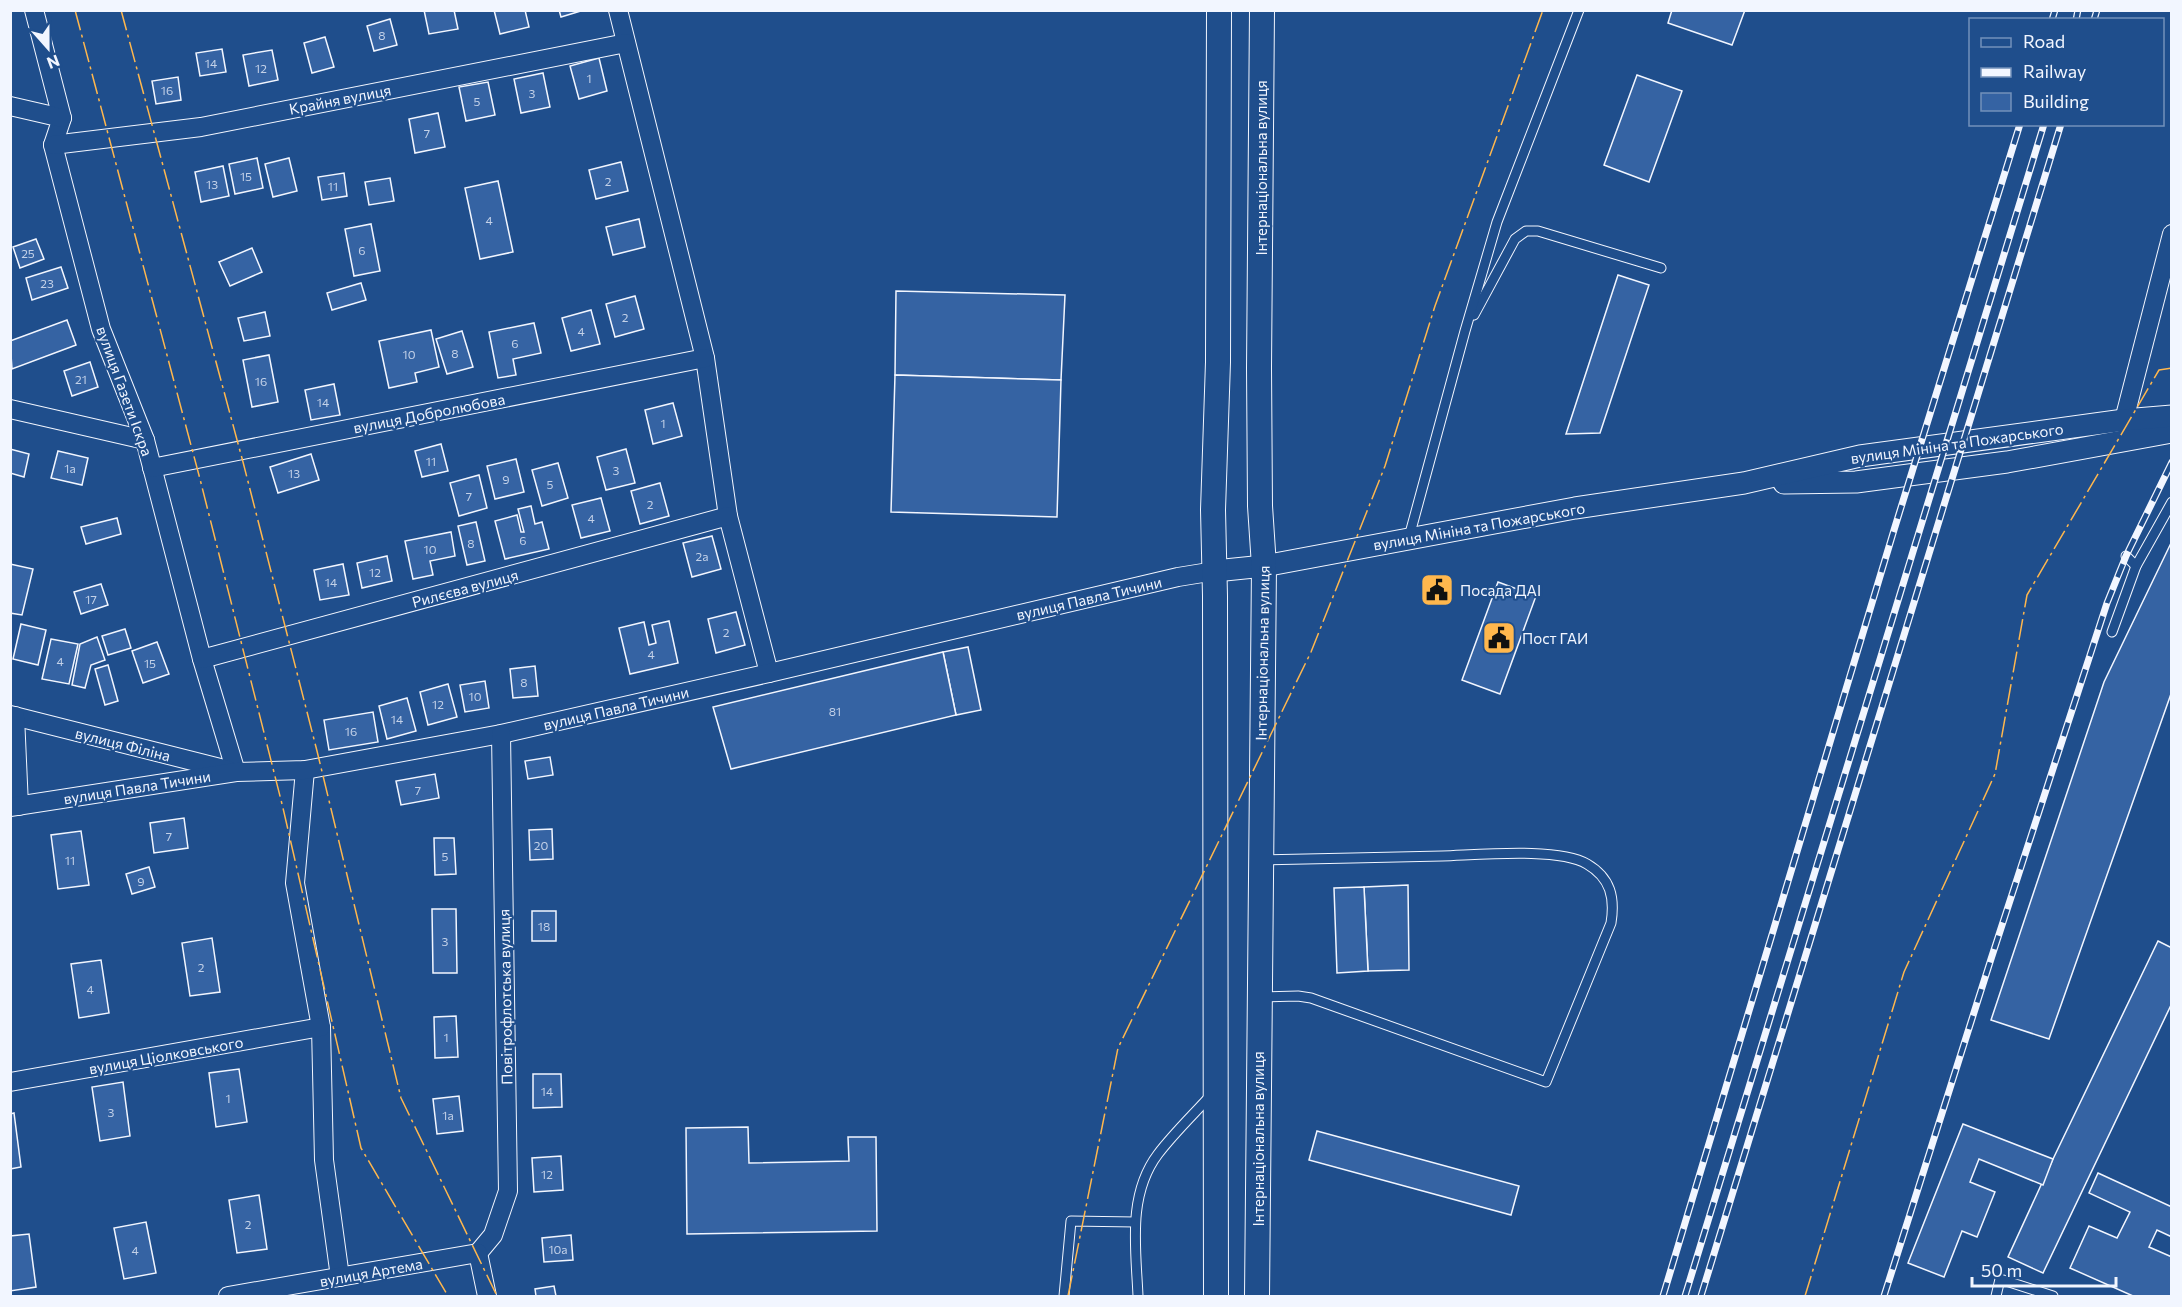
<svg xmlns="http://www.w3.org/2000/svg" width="2182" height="1307" viewBox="0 0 2182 1307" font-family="Commissioner,sans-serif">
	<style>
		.building { fill: #3563a3; stroke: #f2f6ff; stroke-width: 1.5 }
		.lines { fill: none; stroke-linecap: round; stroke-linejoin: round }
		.service-casing { stroke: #f2f6ff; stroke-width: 11 }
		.minor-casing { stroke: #f2f6ff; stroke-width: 20 }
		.tertiary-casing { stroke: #f2f6ff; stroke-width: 23 }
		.secondary-casing { stroke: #f2f6ff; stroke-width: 26 }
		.service { stroke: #1f4e8c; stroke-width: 9 }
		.minor { stroke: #1f4e8c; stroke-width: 18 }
		.tertiary { stroke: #1f4e8c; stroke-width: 21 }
		.secondary { stroke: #1f4e8c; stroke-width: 24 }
		.rail-casing { stroke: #f2f6ff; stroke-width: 7 }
		.rail { stroke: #1f4e8c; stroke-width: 4.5; stroke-dasharray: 14; stroke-linecap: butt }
		.power { stroke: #ffb74d; stroke-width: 1.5; stroke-dasharray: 21 4.5 3 4.5; stroke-linecap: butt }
		.labels { text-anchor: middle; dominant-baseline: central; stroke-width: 4.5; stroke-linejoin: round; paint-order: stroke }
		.number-label { font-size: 12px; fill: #c3d1e8 }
		.street-label { font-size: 15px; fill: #f2f6ff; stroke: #1f4e8c }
		.poi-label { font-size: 15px; fill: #f2f6ff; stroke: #1f4e8c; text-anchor: start }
	</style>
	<rect width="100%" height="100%" fill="#1f4e8c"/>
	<g class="building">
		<path d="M424,10H454L458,29L429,34Z"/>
		<path d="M494,10H525L529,27L500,34Z"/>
		<path d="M559,10H584L561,17Z"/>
		<path d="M1672,10H1745L1732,45L1668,23Z"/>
		<path d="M390,19L397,45L374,51L367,26Z"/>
		<path d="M325,37L334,67L312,73L304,43Z"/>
		<path d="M222,49L226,72L200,76L196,53Z"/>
		<path d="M272,50L278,80L249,86L243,55Z"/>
		<path d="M599,58L607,91L579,99L570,66Z"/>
		<path d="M543,73L550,107L521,113L514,79Z"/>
		<path d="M1637,75L1682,91L1649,182L1604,165Z"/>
		<path d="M178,77L181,100L156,104L152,81Z"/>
		<path d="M488,82L495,115L466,121L459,87Z"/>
		<path d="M438,113L445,147L415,153L409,119Z"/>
		<path d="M257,158L263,188L235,194L229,164Z"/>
		<path d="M289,158L297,191L273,197L265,164Z"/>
		<path d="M621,162L628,191L596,199L589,170Z"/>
		<path d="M223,166L229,196L201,202L195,172Z"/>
		<path d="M344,173L347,196L322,200L318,177Z"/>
		<path d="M390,178L394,201L369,205L365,182Z"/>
		<path d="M498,181L513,252L480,259L465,188Z"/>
		<path d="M639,219L645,247L613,255L606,227Z"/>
		<path d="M371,224L380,271L354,276L345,229Z"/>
		<path d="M36,239L44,259L20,268L13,247Z"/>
		<path d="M252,248L262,272L230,286L219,262Z"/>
		<path d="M61,267L68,288L32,300L26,278Z"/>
		<path d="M1618,275L1649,285L1600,433L1566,434Z"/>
		<path d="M361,283L366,300L332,310L327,293Z"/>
		<path d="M896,291L1065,295L1061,380L895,375Z"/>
		<path d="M635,296L644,329L615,337L606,304Z"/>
		<path d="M591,310L600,344L571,351L562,318Z"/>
		<path d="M265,312L270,336L244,341L238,318Z"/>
		<path d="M67,320L76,345L12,369L10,341Z"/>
		<path d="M534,323L541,353L513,359L516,375L498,378L489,332Z"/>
		<path d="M431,330L439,367L415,373L417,382L389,388L379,341Z"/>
		<path d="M462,331L473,367L447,374L436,339Z"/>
		<path d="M269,355L278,402L252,407L243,360Z"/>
		<path d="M90,362L98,387L72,396L64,371Z"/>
		<path d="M895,375L1061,380L1057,517L891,512Z"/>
		<path d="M334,384L340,415L311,420L305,390Z"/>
		<path d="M673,403L682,436L653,444L645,410Z"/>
		<path d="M441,444L448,471L422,477L415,451Z"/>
		<path d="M10,449L29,454L24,477L10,473Z"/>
		<path d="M626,449L635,483L606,490L597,457Z"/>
		<path d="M58,451L88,458L82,485L51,478Z"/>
		<path d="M311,454L319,480L278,493L270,467Z"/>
		<path d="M516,459L524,492L495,499L487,466Z"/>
		<path d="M558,463L568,498L542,506L532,470Z"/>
		<path d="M479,475L487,508L459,516L450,483Z"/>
		<path d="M660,483L669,516L640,524L631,491Z"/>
		<path d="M601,498L610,531L581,538L572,505Z"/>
		<path d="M531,506L535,524L542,522L549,549L505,559L495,521L517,515L521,532H524L518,509Z"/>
		<path d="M117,518L121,534L86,544L81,527Z"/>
		<path d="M476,522L485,561L467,565L458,526Z"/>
		<path d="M451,532L455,556L430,561L433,575L413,579L405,541Z"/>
		<path d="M712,536L721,569L692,577L683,543Z"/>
		<path d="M2172,541V691L2049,1039L1991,1020L2104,682Z"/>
		<path d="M387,556L392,581L362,588L357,563Z"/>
		<path d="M10,564L33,569L22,615L10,613Z"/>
		<path d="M343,564L349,595L320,600L314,570Z"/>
		<path d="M1498,582L1536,596L1500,694L1462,680Z"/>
		<path d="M101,584L108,605L81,614L74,592Z"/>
		<path d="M736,612L745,645L716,653L708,619Z"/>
		<path d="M669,621L678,663L630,674L619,628L644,622L649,645L656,643L652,625Z"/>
		<path d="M21,624L46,630L38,665L13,659Z"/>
		<path d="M125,629L131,648L108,655L102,636Z"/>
		<path d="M97,637L105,660L91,665L85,688L72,685L80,644Z"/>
		<path d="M51,639L78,644L69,684L42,679Z"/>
		<path d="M157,642L169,674L143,683L132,651Z"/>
		<path d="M968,647L981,710L956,715L943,652Z"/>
		<path d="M943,652L956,715L731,769L713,707Z"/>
		<path d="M108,665L118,701L105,705L95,669Z"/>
		<path d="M535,666L538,696L513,698L510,669Z"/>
		<path d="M485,681L489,708L465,712L460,685Z"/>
		<path d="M448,684L457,717L428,725L420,692Z"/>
		<path d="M407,698L416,731L387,739L379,706Z"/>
		<path d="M373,712L378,742L329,750L324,720Z"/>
		<path d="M550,757L553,775L528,779L525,761Z"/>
		<path d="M435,774L439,798L401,805L396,781Z"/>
		<path d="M184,818L188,848L154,853L150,823Z"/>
		<path d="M552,829L553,859L530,860L529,830Z"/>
		<path d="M81,831L89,885L58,889L51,835Z"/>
		<path d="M434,838H454L456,874L435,875Z"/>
		<path d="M149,867L155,887L132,894L126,874Z"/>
		<path d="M1408,885L1409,970L1368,971L1364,887Z"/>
		<path d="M1364,887L1368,971L1337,973L1334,888Z"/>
		<path d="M432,909H456L457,973H433Z"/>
		<rect x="532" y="911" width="24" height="30"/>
		<path d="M212,938L220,992L190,996L182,943Z"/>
		<path d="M2158,941L2172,948V1003L2043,1273L2008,1257L2053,1159Z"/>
		<path d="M101,960L109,1013L79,1018L71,964Z"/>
		<path d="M456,1016L458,1057L435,1058L434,1017Z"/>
		<path d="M239,1069L247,1122L216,1127L209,1073Z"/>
		<path d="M533,1074H561L562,1107L533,1108Z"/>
		<path d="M123,1082L130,1136L100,1141L92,1087Z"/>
		<path d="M459,1096L463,1131L437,1134L433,1099Z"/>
		<path d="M14,1113L21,1167L10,1169V1114Z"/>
		<path d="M1963,1124L2053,1159L2043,1185L1979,1159L1970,1182L1995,1192L1977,1237L1962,1231L1944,1277L1908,1263Z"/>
		<path d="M748,1127L749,1163L849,1161L848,1137H876L877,1231L687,1234L686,1128Z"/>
		<path d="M1317,1131L1519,1186L1511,1215L1309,1160Z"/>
		<path d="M561,1156L563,1190L534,1192L532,1158Z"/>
		<path d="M2098,1173L2172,1207V1237L2157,1230L2149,1247L2172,1257V1296H2133L2070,1268L2089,1226L2117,1238L2130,1212L2089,1193Z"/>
		<path d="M259,1195L267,1249L237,1253L229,1200Z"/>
		<path d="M146,1222L156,1273L124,1279L114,1228Z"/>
		<path d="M29,1234L36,1287L10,1291V1236Z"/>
		<path d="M571,1235L573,1260L544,1262L542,1238Z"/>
		<path d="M554,1286L556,1296H536L535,1289Z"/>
	</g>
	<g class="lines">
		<defs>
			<g id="service">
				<path d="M1474,315L1515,239L1526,231H1538L1661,268"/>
				<path d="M1409,537L1465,331L1497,222L1579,10"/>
				<path d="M2126,556L2136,566"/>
				<path d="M2112,632L2136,566L2172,502"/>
				<path d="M1261,997L1298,996L1311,998L1546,1082L1611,923C1615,898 1611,878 1587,864C1559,847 1477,855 1442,856C1382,857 1323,859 1263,860"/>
				<path d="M1064,1296L1071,1221L1135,1222"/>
				<path d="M1138,1296C1136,1249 1127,1195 1158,1154C1174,1133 1193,1115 1211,1095"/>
				<path d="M1996,1296L2000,1279L2053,1296"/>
			</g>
			<g id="minor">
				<path d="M34,10L62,118L53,145L101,329L145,440L202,659L236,772"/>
				<path d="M618,10L705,358L728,516L769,673"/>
				<path d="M10,106L62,118"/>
				<path d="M53,145L201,127L626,43"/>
				<path d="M10,409L145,440"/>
				<path d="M2124,420L2172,234"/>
				<path d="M152,468L705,358"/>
				<path d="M202,659L728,516"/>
				<path d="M10,715L228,770"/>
				<path d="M15,716L19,806"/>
				<path d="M305,770L295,883L321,1027L324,1160L340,1277"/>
				<path d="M10,807L236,772L305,770L501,734L769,673L1178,577L1215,571"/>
				<path d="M10,1082L321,1027"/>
				<path d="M478,1253L493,1235L508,1191L501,734"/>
				<path d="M478,1253L487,1296"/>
				<path d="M228,1296L478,1253"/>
			</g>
			<g id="tertiary">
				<path d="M1784,483L1856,482L2007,462L2172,432"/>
				<path d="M1215,571L1264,566L1575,508L1744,483L1860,456L2124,420L2172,416"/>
			</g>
			<g id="secondary">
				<path d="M1216,1296L1215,596L1213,510L1218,362L1219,10"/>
				<path d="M1257,1296L1264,566L1260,506L1259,368L1262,10"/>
			</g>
		</defs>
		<use href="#service" class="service-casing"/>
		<use href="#minor" class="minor-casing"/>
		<use href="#tertiary" class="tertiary-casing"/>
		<use href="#secondary" class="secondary-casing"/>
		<use href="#service" class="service"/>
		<use href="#minor" class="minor"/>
		<use href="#tertiary" class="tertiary"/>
		<use href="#secondary" class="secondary"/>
		<defs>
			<g id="rail">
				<path d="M2052,20L2055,10"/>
				<path d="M2076,20L2078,10"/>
				<path d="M2094,20L2097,10"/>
				<path d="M1663,1296L1894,530L2020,124"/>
				<path d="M1685,1296L2044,124"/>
				<path d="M1701,1296L2061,124"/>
				<path d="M1884,1296L1991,959L2107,603L2126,556L2172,462"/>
			</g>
		</defs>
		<use href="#rail" class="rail-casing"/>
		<use href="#rail" class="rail"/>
		<g class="power">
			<path d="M75,10L200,479L283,808L361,1148L448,1296"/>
			<path d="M121,10L243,462L317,751L401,1098L497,1296"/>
			<path d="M1068,1296L1118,1048L1311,652L1385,466L1435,306L1543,10"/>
			<path d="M1805,1296L1904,972L1995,774L2027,595L2159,370L2172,368"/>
		</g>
	</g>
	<defs>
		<symbol id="civic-square" viewBox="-11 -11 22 22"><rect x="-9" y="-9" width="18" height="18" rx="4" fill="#ffb74d" stroke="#1f4e8c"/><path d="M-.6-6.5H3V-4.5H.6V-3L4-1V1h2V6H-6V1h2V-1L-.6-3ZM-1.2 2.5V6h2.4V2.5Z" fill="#111"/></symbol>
	</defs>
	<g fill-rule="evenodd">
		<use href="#civic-square" x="1418" y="571" width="38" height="38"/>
		<use href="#civic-square" x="1480" y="619" width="38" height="38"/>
	</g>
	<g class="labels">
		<g class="number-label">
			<text x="382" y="35">8</text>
			<text x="211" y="63">14</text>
			<text x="261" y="68">12</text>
			<text x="589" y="78">1</text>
			<text x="167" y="90">16</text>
			<text x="532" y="93">3</text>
			<text x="477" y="101">5</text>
			<text x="427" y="133">7</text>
			<text x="246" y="176">15</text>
			<text x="608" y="181">2</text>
			<text x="212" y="184">13</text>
			<text x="333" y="186">11</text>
			<text x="489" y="220">4</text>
			<text x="362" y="250">6</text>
			<text x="28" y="253">25</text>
			<text x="47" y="283">23</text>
			<text x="625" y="317">2</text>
			<text x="581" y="331">4</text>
			<text x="515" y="343">6</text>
			<text x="455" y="353">8</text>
			<text x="409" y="354">10</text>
			<text x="81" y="379">21</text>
			<text x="261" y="381">16</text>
			<text x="323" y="402">14</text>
			<text x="663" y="423">1</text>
			<text x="431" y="461">11</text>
			<text x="70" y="468">1а</text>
			<text x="616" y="470">3</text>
			<text x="294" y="473">13</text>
			<text x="506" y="479">9</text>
			<text x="550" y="484">5</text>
			<text x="469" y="496">7</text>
			<text x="650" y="504">2</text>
			<text x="591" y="518">4</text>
			<text x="523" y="540">6</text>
			<text x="471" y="543">8</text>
			<text x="430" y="549">10</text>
			<text x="702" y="556">2а</text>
			<text x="375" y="572">12</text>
			<text x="331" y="582">14</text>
			<text x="91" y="599">17</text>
			<text x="726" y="632">2</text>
			<text x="651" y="654">4</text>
			<text x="60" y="661">4</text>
			<text x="150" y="663">15</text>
			<text x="524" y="682">8</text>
			<text x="475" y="696">10</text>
			<text x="438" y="704">12</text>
			<text x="835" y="711">81</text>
			<text x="397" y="719">14</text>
			<text x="351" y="731">16</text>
			<text x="418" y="790">7</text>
			<text x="169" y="836">7</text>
			<text x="541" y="845">20</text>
			<text x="445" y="856">5</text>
			<text x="70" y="860">11</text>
			<text x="141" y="881">9</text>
			<text x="544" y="926">18</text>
			<text x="445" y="941">3</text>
			<text x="201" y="967">2</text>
			<text x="90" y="989">4</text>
			<text x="446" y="1037">1</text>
			<text x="547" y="1091">14</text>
			<text x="228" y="1098">1</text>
			<text x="111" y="1112">3</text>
			<text x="448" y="1115">1а</text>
			<text x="547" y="1174">12</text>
			<text x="248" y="1224">2</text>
			<text x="558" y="1249">10а</text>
			<text x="135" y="1250">4</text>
		</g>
		<g class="street-label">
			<text transform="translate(340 99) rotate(-11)">Крайня вулиця</text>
			<text transform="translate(1261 168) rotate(-90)">Інтернаціональна вулиця</text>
			<text transform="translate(125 391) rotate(70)">вулиця Газети Іскра</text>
			<text transform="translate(429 413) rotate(-11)">вулиця Добролюбова</text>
			<text transform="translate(1957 443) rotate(-8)">вулиця Мініна та Пожарського</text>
			<text transform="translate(1479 526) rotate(-10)">вулиця Мініна та Пожарського</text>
			<text transform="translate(465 588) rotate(-15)">Рилєєва вулиця</text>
			<text transform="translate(1089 598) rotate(-13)">вулиця Павла Тичини</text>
			<text transform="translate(1262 653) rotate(-89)">Інтернаціональна вулиця</text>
			<text transform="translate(616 708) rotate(-13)">вулиця Павла Тичини</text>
			<text transform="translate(123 744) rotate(14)">вулиця Філіна</text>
			<text transform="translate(137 787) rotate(-9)">вулиця Павла Тичини</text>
			<text transform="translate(505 997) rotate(-91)">Повітрофлотська вулиця</text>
			<text transform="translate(166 1055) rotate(-10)">вулиця Ціолковського</text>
			<text transform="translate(1258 1139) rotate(-90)">Інтернаціональна вулиця</text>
			<text transform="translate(371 1272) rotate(-10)">вулиця Артема</text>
		</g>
		<g class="poi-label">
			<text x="1460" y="590">Посада ДАІ</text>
			<text x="1522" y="638">Пост ГАИ</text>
		</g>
	</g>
	<rect width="2182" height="1307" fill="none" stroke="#f2f6ff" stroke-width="24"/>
	<rect x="1969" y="18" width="195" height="108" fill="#1f4e8c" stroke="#7391ba" stroke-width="1.5"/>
	<rect x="1981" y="38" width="30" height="9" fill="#1f4e8c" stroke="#7391ba" stroke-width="1.5"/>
	<text x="2023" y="48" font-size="18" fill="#f2f6ff">Road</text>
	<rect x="1981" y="68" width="30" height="9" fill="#f2f6ff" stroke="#7391ba" stroke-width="1.5"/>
	<text x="2023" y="78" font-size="18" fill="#f2f6ff">Railway</text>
	<rect x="1981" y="93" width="30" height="18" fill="#3563a3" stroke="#7391ba" stroke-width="1.5"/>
	<text x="2023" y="108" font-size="18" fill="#f2f6ff">Building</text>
	<g transform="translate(48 48) rotate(159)" stroke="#1f4e8c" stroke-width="4.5" paint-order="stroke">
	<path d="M0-4.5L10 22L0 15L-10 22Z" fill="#f2f6ff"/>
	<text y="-9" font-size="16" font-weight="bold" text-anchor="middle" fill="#f2f6ff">N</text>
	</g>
	<path d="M1972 1277v9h144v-9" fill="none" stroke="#f2f6ff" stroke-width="3"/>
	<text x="1981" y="1277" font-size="18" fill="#f2f6ff" stroke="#1f4e8c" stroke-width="4.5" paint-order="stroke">50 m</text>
</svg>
